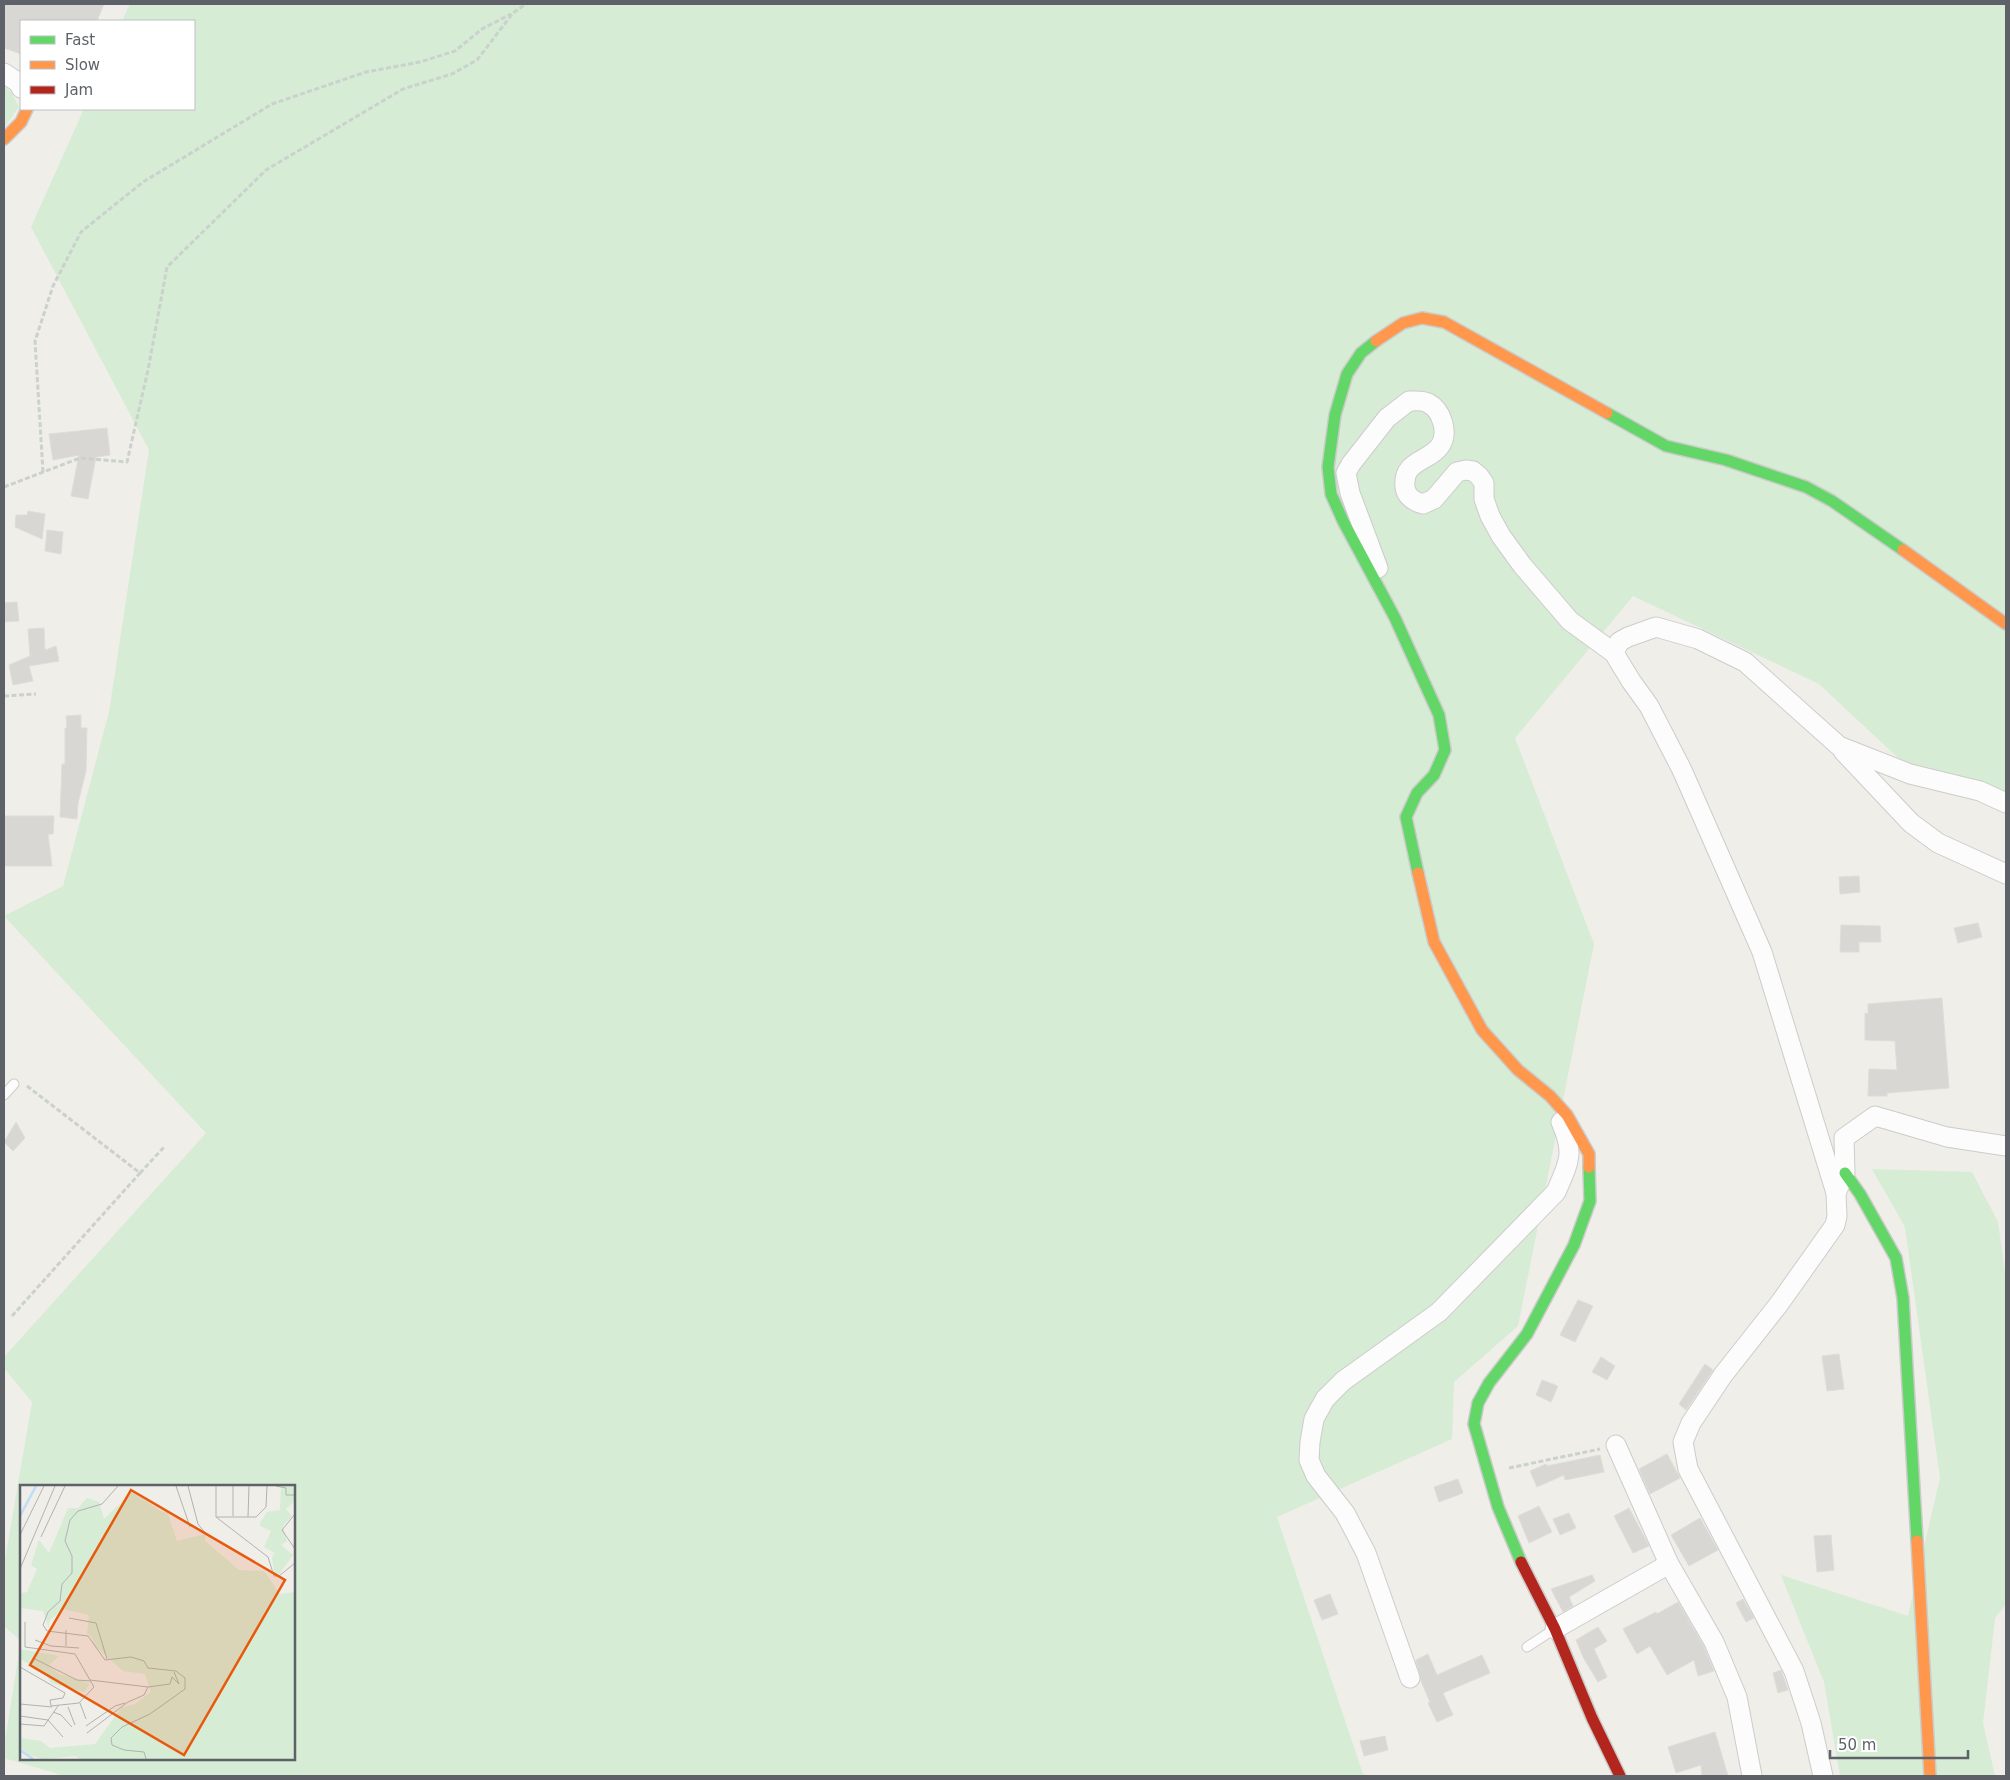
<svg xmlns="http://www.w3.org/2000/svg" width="2010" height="1780" viewBox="0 0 2010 1780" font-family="'DejaVu Sans',sans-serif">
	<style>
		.green { fill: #d6ecd4; fill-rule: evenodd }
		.building { fill: #d8d7d4; stroke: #deddd8 }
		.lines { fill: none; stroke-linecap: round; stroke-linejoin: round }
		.lane-casing { stroke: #cccccb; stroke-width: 11 }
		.street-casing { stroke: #cccccb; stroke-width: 21 }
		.fast-casing { stroke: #cbcbca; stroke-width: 14 }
		.slow-casing { stroke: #cbcbca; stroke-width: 14 }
		.jam-casing { stroke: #cbcbca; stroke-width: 14 }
		.path { stroke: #cbd1cd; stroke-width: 3; stroke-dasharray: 5 2.5; stroke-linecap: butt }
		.lane { stroke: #fdfcfc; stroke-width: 9 }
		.street { stroke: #fdfcfc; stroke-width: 19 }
		.fast { stroke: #63d668; stroke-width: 11 }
		.slow { stroke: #ff974d; stroke-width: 11 }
		.jam { stroke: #b3261e; stroke-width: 11 }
		.inset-river { fill: none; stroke: #beddf8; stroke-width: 2.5 }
		.inset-road { fill: none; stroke: #b1b2b1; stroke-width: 1 }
		.view { fill: #e8590c; fill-opacity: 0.15; stroke: #e8590c; stroke-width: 2.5 }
		.inset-edge { fill: none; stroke: #5e6268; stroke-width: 2.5 }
	</style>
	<rect width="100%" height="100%" fill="#efeee9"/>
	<g class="green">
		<path d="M130,4H2006V792L1925,783L1819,684L1633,596L1515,738L1594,944L1518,1326L1454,1382L1452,1439L1277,1517L1363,1774L1369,1776H65L4,1758V1747L21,1641L4,1626V1566L32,1402L4,1368V1357L206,1133L4,916L63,886L109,712L149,450L31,227L84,109H194V21H122ZM21,1486H294V1759H21Z"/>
		<path d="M4,86L11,92L19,107L4,128Z"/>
		<path d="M1872,1169L1972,1172L1998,1222L2006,1280V1604L1995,1618L1983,1723L1995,1776H1840L1824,1682L1781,1575L1908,1616L1940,1478L1905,1227Z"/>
	</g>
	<g class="building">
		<path d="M4,4H104L97,21H21V54L4,48Z"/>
		<path d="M107,428L110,455L96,457L88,499L71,496L79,455L53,460L49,434Z"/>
		<path d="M28,511L45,514L42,539L15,527L16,515H27Z"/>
		<path d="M47,530L63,532L61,554L45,551Z"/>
		<path d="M17,602L19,621L4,622V603Z"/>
		<path d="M44,628L45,650L56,646L59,661L29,666L33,681L13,685L9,665L30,656L28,629Z"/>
		<path d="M81,715V728H87L86,771L78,803L77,819L60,817L62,764H65V728H67L66,716Z"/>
		<path d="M4,816H54L53,834H48L52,866H4Z"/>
		<path d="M1859,876L1860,892L1840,894L1839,877Z"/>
		<path d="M1978,923L1982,937L1958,943L1954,928Z"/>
		<path d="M1841,925L1880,926L1881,942H1859V952H1840Z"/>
		<path d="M1942,998L1949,1088L1887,1093V1096H1868L1869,1069L1897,1070L1895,1041L1865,1040V1013L1868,1014V1004Z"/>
		<path d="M16,1122L25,1138L13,1151L4,1142Z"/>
		<path d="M1578,1300L1593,1306L1575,1342L1560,1335Z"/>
		<path d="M1839,1354L1844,1389L1827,1391L1822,1356Z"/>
		<path d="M1601,1357L1615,1366L1607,1380L1592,1372Z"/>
		<path d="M1705,1364L1713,1370L1686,1410L1679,1404Z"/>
		<path d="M1542,1380L1558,1386L1551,1402L1536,1395Z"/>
		<path d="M1667,1454L1680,1478L1650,1494L1639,1469Z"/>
		<path d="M1600,1455L1604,1472L1565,1480L1564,1475L1537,1487L1530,1471L1546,1464L1547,1466Z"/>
		<path d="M1458,1479L1463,1493L1439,1502L1434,1487Z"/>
		<path d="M1539,1506L1552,1532L1529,1543L1518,1516Z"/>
		<path d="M1629,1508L1649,1546L1633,1553L1614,1516Z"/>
		<path d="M1569,1513L1576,1528L1560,1535L1553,1519Z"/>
		<path d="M1700,1518L1718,1550L1689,1566L1671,1535Z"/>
		<path d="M1831,1535L1834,1570L1817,1572L1814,1536Z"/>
		<path d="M1592,1575L1595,1581L1569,1597L1573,1606L1563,1612L1551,1589Z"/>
		<path d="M1330,1594L1338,1614L1322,1620L1314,1600Z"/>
		<path d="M1743,1599L1754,1618L1746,1622L1736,1603Z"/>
		<path d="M1678,1602L1704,1647L1714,1671L1698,1676L1694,1660L1667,1675L1650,1646L1637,1654L1623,1629L1656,1612L1657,1614Z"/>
		<path d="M1598,1627L1607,1641L1594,1649L1607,1677L1598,1682L1583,1657L1576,1640Z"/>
		<path d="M1428,1654L1437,1675L1482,1655L1490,1673L1443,1693L1453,1715L1437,1722L1428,1703L1430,1702L1421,1681L1416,1660Z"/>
		<path d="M1781,1670L1788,1690L1778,1693L1773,1673Z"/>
		<path d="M1715,1732L1728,1776H1702L1701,1765L1676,1773L1668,1747Z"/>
		<path d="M1385,1736L1388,1750L1364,1756L1360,1741Z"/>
	</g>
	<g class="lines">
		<defs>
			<g id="lane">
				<path d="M4,1095L14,1084"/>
				<path d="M1527,1647L1553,1630"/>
			</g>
			<g id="street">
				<path d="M4,73L19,83L21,88"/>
				<path d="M1378,568L1350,493L1346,473L1351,464L1387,418L1409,401C1414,401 1423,400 1428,403C1442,410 1449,433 1440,446C1429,462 1402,460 1405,487C1406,497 1415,502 1423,504L1434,499L1457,472L1466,470L1473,471L1479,476L1484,483V499L1490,516L1501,536L1522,565L1570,621L1614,653L1631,681L1649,706L1682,770L1762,952L1836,1193"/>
				<path d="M1614,653L1619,642L1628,637L1656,627L1698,639L1745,662L1839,746L1910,774L1980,791L2006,803"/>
				<path d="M1843,751L1911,823L1938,843L2006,874"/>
				<path d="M1616,1445L1669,1564L1714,1642L1737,1697L1752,1776"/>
				<path d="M1555,1629L1669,1564"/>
				<path d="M1410,1678L1366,1553L1345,1513L1316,1476L1309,1460L1310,1442L1314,1419L1325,1399L1343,1381L1439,1312L1556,1192C1569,1162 1575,1154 1561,1122"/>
				<path d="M1823,1776L1811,1723L1794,1671L1688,1469L1683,1442L1691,1423L1723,1375L1779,1304L1835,1225L1837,1216L1836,1193L1845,1173L1844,1138L1875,1116L1947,1137L2006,1146"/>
			</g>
			<g id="fast">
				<path d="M1376,341L1361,353L1347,374L1335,415L1328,467L1331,494L1343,521L1395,618L1439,715L1445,750L1434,775L1417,793L1406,817L1418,873"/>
				<path d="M1607,413L1666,446L1726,460L1806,487L1832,501L1903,550"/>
				<path d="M1845,1173L1860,1194L1896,1258L1903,1298L1917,1541"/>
				<path d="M1521,1562L1498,1507L1474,1424L1478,1403L1489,1383L1527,1334L1574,1245L1590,1201L1589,1167"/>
			</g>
			<g id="slow">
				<path d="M4,139L21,122L27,109"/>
				<path d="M1376,341L1403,323L1422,318L1444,322L1607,413"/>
				<path d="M1903,550L2006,624"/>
				<path d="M1418,873L1434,942L1482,1030L1518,1070L1550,1096L1567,1115L1589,1154V1167"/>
				<path d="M1917,1541L1930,1776"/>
			</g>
			<path id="jam" d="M1521,1562L1555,1629L1592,1718L1620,1776"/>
		</defs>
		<use href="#lane" class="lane-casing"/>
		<use href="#street" class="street-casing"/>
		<use href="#fast" class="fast-casing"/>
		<use href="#slow" class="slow-casing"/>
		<use href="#jam" class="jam-casing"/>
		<g class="path">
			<path d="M43,472L35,341L53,286L81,232L143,182L272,104L366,72L420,62L455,51L482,29L511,14"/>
			<path d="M4,487L80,458L127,462L148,370L167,267L266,170L403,89L452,74L477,60L513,13L526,4"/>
			<path d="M4,696L36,694"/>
			<path d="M27,1086L140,1173L165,1146"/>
			<path d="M12,1316L140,1173"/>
			<path d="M1509,1468L1600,1449"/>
		</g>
		<use href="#lane" class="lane"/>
		<use href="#street" class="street"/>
		<use href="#fast" class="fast"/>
		<use href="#slow" class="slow"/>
		<use href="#jam" class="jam"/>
	</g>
	<g transform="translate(20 1485)">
		<rect width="275" height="275" fill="#efeee9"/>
		<path d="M261,1H274L275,16L266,24L272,31L263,41L267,56L261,60L273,70L258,91L254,89L252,72L255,68L244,62L251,46L240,41V38L247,27L260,25ZM112,7L142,27L147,26L157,56L186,49L185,56L219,85L244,86L260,109L275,107V274H59L56,271L24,274L8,270L0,262V253L21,256L30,263L75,259L101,223L115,219L131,207L125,189L103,186L74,160L72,152L67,149L69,130L43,124L29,136V143L23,126L0,123V109L7,107L17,84L11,80L19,55L29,68L48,23H58L67,13L79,17L84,34ZM0,164L39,171L29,180L39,189L70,199L64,207L31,198L24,187L0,174Z" fill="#d6ecd4"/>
		<path class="inset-river" d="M0,31L16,1M0,265L13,274"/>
		<path class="inset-road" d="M98,1L82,19L58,26L50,35L45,56L52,71V88L42,99L40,116L28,127L23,140L27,146L68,151L85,175L111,172L124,176L128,183L156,186L165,193V204L130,229L102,242L91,253L92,260L104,265L124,267L126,274M156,1L170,42M168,1L178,39L186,49M196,1V32L248,72L254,91H259L275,78M256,1L266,3V10H275M275,29L262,45L275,64M213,31V1M197,32H236L246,22L247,1M228,32L229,1M0,50L24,1M21,52L45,1M0,84L35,1M49,133L76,138L87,174M46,145V161M15,155L31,161L59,163M13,173L57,195L70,196M0,182L45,208L43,213L30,215L31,221L59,218L74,202L55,169L5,162V137M70,195L128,202L150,199L152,192L159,199L154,187M60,218L66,234M0,219L32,222M48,222L55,240M33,227L41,230L52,242M0,231L28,235L43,252M0,239L24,241L38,221M66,241L95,221L105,218M67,248L108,217L124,210L128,202"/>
		<path class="view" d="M111,5L265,95L164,270L10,180Z"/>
		<rect width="275" height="275" class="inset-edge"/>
	</g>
	<rect width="2010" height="1780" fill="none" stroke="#5e6268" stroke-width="10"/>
	<rect x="20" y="20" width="175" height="90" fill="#ffffff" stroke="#bfc0c3"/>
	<rect x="30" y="36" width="25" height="8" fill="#63d668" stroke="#bfc0c3"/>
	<text x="65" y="45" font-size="15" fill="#5e6268">Fast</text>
	<rect x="30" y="61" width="25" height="8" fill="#ff974d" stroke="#bfc0c3"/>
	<text x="65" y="70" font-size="15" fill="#5e6268">Slow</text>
	<rect x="30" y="86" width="25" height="8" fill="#b3261e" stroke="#bfc0c3"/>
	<text x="65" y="95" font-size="15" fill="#5e6268">Jam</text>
	<path d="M1830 1750v8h138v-8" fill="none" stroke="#5e6268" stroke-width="2.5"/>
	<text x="1838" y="1750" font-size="15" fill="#5e6268" stroke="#ffffff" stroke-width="4" paint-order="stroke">50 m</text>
</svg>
